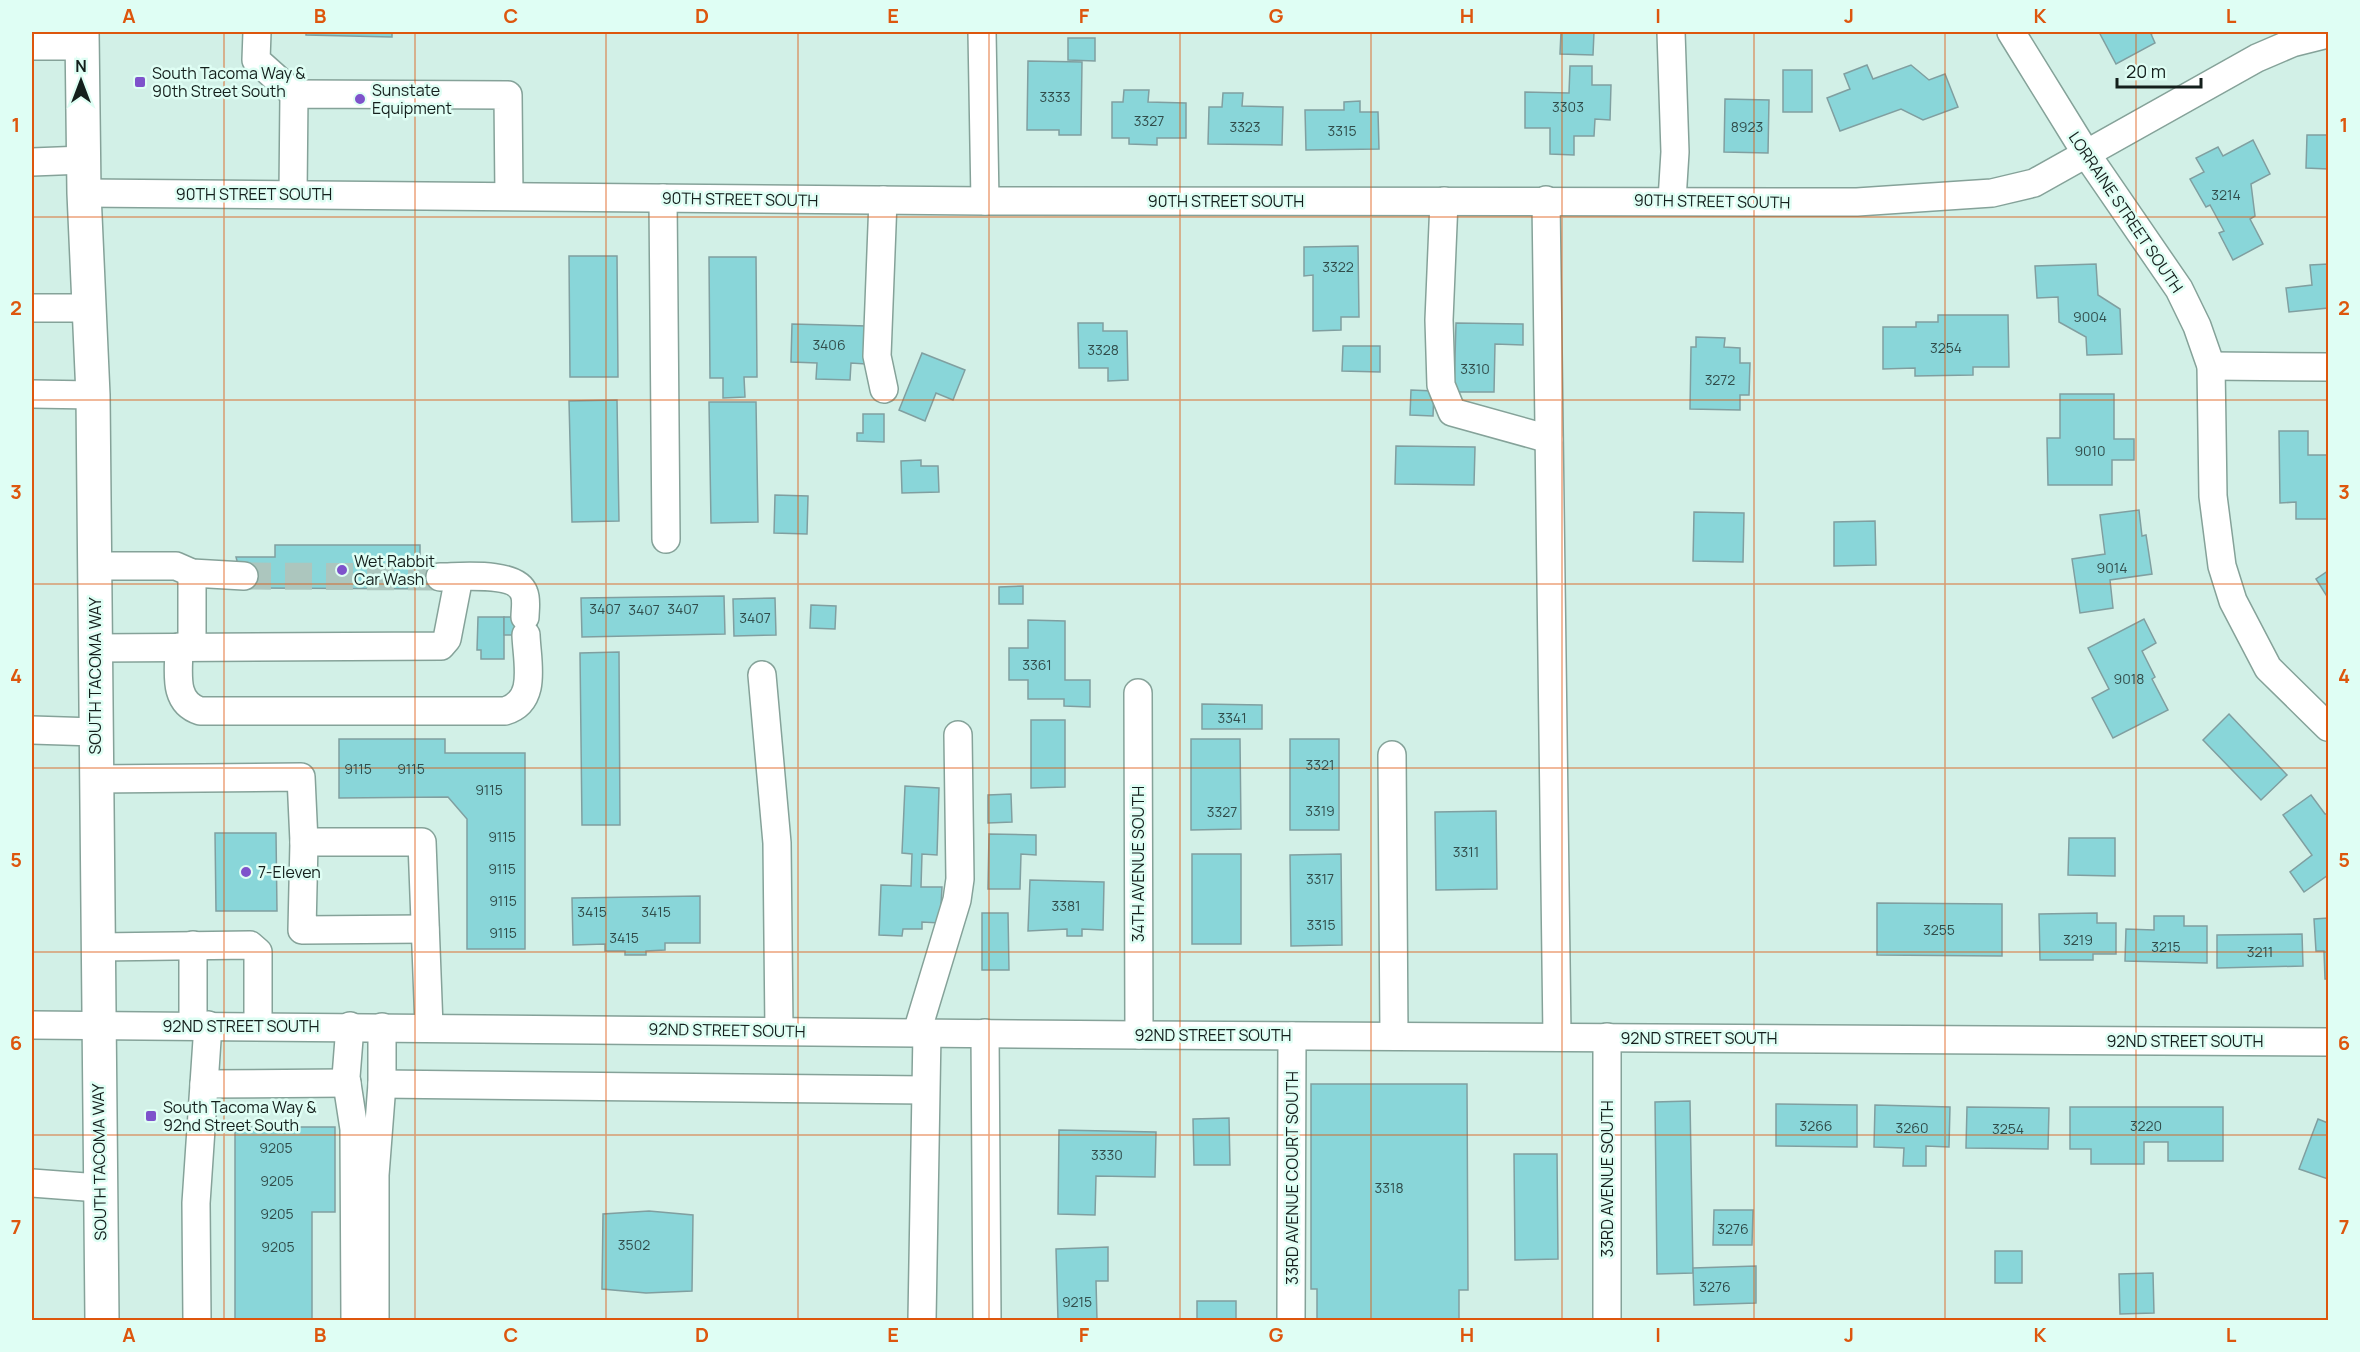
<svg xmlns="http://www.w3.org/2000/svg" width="2360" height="1352" viewBox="0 0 2360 1352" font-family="Manrope,sans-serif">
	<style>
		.building { fill: #89d6d9; stroke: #809fa0; stroke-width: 1.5 }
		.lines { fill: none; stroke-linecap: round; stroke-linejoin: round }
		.minor-tunnel { stroke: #acc6be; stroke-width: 27; stroke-dasharray: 27 14; stroke-linecap: butt }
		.minor-casing { stroke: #85a299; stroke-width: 30 }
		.major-casing { stroke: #85a299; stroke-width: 36 }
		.minor { stroke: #fff; stroke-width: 27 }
		.major { stroke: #fff; stroke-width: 33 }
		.grid { fill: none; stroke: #dd560d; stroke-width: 1.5; stroke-opacity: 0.55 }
		.poi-dot { fill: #7e52cb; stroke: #dffef4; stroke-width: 2 }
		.labels { text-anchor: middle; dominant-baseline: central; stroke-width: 5; stroke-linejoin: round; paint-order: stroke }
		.number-label { font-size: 14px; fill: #314d4b }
		.poi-label { font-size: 16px; fill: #141f1c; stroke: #dffef4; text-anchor: start }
		.street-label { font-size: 16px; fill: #141f1c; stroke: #dffef4 }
		.neatline { fill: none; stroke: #dd560d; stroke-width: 2 }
		.grid-label { font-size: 20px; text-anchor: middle; font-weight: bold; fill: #dd560d }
	</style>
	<rect width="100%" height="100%" fill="#d2f0e7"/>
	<g class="building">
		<path d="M306,32H392V37L306,35Z"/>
		<path d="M1550,32H1594L1593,55L1560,54L1561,32Z"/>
		<path d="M2099,32H2156L2151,34L2155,43L2116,64Z"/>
		<path d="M1068,38H1095V61L1068,60Z"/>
		<path d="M1028,61L1082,62L1081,135H1059V130H1027Z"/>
		<path d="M1867,65L1873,79L1911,65L1929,80L1945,74L1958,107L1923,120L1901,109L1840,131L1827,98L1850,89L1844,74Z"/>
		<path d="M1570,66H1592V85H1611L1610,120L1595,119L1594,136H1574V155L1550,154V128H1525V92L1569,93Z"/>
		<rect x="1783" y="70" width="29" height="42"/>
		<path d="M1124,90H1149L1148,102L1186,103V138H1157V145L1129,144V138H1112V102H1123Z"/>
		<path d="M1223,93H1243L1242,106L1283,107L1282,145L1208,144L1209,107H1222Z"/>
		<path d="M1725,99L1769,100L1768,153L1724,152Z"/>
		<path d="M1360,101V112H1378L1379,149L1306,150L1305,110H1344V102Z"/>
		<path d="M2307,135H2328V169L2306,168Z"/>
		<path d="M2253,140L2270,174L2251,184L2255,216L2250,219L2263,244L2233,260L2219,233L2224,231L2210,205L2206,207L2190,179L2204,172L2196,158L2218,147L2223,156Z"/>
		<path d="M1358,246L1359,317H1341V330L1313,331V275L1304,276V247Z"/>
		<path d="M569,256H617L618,377H570Z"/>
		<path d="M709,257H756L757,377H744L745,397L723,398V378H710Z"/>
		<path d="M2096,264L2098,295L2120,309L2122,354L2087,355L2086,337L2059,322L2058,297L2037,298L2035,266Z"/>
		<path d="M2328,264V308L2289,312L2286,288L2312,285L2310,265Z"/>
		<path d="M1938,315H2008L2009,367H1973V375L1915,376V368L1883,369V327H1916V322H1938Z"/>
		<path d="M1078,323H1103V331H1127L1128,380L1108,381V368H1079Z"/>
		<path d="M1456,323L1523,324V345L1495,344L1494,392H1454Z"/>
		<path d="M792,324L867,326L866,364L851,363L850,380L816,379L817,363L791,362Z"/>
		<path d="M1696,337L1725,338L1724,347L1740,348V363H1750L1749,395H1740V410L1690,409L1691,347H1696Z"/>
		<path d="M1343,346H1380V372L1342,371Z"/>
		<path d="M922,353L965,370L953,400L936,393L925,421L899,410Z"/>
		<path d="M1411,390L1434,391L1433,416L1410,415Z"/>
		<path d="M2060,394H2114V439H2134V460H2112V485H2048L2047,438H2060Z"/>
		<path d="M617,400L619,521L572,522L569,401Z"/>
		<path d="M709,402H756L758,522L711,523Z"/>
		<path d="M863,414H884V442L857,441V433H863Z"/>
		<path d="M2279,431H2308V455H2328V519H2296V502L2280,503Z"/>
		<path d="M1396,446L1475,447L1474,485L1395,484Z"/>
		<path d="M921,460V466H938L939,492L902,493L901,461Z"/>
		<path d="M775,495L808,496L807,534L774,533Z"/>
		<path d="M2139,510L2142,536L2146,535L2152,574L2110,580L2113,608L2080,613L2072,559L2105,554L2100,515Z"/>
		<path d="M1694,512L1744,513L1743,562L1693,561Z"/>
		<path d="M1875,521L1876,565L1834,566V522Z"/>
		<path d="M275,545H420V564H440V589L244,588L236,557H275Z"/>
		<path d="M2328,571V598L2316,579Z"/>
		<path d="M1023,586V604H999V587Z"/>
		<path d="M724,596L725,634L582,637L581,598Z"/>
		<path d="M775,598L776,635L734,636L733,599Z"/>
		<path d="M811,605L836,606L835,629L810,628Z"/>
		<path d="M478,617H504V659H481V650H477Z"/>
		<rect x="504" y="617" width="33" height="18"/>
		<path d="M2144,619L2156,643L2142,651L2155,677L2152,679L2168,710L2113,738L2092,698L2109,689L2088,648Z"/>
		<path d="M1028,620L1065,621V680H1090V707L1064,706V699H1028V680H1009V648H1028Z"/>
		<path d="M619,652L620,825H582L580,653Z"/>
		<path d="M1202,704L1262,705V729H1202Z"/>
		<path d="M2229,714L2287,775L2261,800L2203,740Z"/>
		<path d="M1031,720H1065V787L1031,788Z"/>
		<path d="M339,739H445V753H525V949H467V819L448,797L339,798Z"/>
		<path d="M1191,739H1240L1241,829L1191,830Z"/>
		<rect x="1290" y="739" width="49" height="91"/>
		<path d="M905,786L939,788L937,855L922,854L921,887H942L940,923L922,922V929H903L902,936L879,935L881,885L911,886L912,854L902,853Z"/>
		<path d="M1011,794L1012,822L988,823V795Z"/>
		<path d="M2311,795L2325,814H2328V875L2304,892L2290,872L2312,855L2283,815Z"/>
		<path d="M1496,811L1497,889L1436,890L1435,812Z"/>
		<path d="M215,833H276L277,911H216Z"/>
		<path d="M989,834L1036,835V855L1021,854L1020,889H988Z"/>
		<path d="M2069,838H2115V876L2068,875Z"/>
		<rect x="1192" y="854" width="49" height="90"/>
		<path d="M1341,854L1342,945L1291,946L1290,855Z"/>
		<path d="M1030,880L1104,882L1103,930L1082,929V936H1067V929L1028,931Z"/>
		<path d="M700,896V943H665V950L646,951V955H625V951H605V944L573,945L572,898Z"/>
		<path d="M1877,903L2002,904V956L1877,955Z"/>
		<path d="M982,913H1008L1009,970H982Z"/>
		<path d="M2097,913V923H2116V954H2093V960H2040L2039,914Z"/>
		<path d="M2154,916H2184V926H2207V963L2125,961L2126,929L2154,930Z"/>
		<path d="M2328,918V979H2325L2324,951H2316L2314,919Z"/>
		<path d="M2302,934L2303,966L2217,968V935Z"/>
		<path d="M1311,1084H1467L1468,1290H1459V1320H1317V1289H1311Z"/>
		<path d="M1690,1101L1693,1273L1657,1274L1655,1102Z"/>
		<path d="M1776,1104L1857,1105V1147L1776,1146Z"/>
		<path d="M1875,1105L1950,1107L1949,1147L1926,1146V1166H1903L1904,1148L1874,1147Z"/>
		<path d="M1967,1107L2049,1108L2048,1149L1966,1148Z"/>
		<path d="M2070,1107H2223V1161H2168V1142H2144V1164H2091V1149H2070Z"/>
		<path d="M1229,1118L1230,1165H1194L1193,1119Z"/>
		<path d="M2318,1119L2328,1123V1179L2299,1169Z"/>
		<path d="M235,1127H335V1212H312V1320H235Z"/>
		<path d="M1059,1130L1156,1132L1155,1177L1096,1176L1095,1215L1058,1214Z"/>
		<path d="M1514,1154H1557L1558,1259L1515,1260Z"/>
		<path d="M1714,1210H1753L1752,1245H1713Z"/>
		<path d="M649,1211L693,1215L692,1291L646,1293L602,1289L603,1214Z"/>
		<path d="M1108,1247V1281H1096L1097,1320H1058L1056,1249Z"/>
		<rect x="1995" y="1251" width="27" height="32"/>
		<path d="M1756,1266V1303L1694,1305L1693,1268Z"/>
		<path d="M2153,1273L2154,1313L2120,1314L2119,1274Z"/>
		<rect x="1197" y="1301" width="39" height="19"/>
	</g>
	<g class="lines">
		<path class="minor-tunnel" d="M244,576L440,577"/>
		<defs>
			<g id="minor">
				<path d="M257,32L256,60L294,94"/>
				<path d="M982,32L985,201"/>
				<path d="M1671,32L1675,152L1672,200"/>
				<path d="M2011,32L2087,155L2179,289L2197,326L2211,366L2213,496L2222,566L2233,601L2268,668L2328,727"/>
				<path d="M32,46H81"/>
				<path d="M32,162L84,160"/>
				<path d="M84,193L985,201L1857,202L1992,193L2034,183L2257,58L2292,43L2328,34"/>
				<path d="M293,194L294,94L508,95L509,196"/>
				<path d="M663,198L666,539"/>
				<path d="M883,200L877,356L884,389"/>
				<path d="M1546,200L1557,1037"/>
				<path d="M1444,201L1439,320L1441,385L1452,412L1549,439"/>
				<path d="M32,308H90"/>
				<path d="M2211,366L2328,367"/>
				<path d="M32,394L93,395"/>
				<path d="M95,566H176L192,573L244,576"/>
				<path d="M440,577C460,577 516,571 524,593C527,600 525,610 525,617"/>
				<path d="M179,647C179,671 172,702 200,711H505C538,701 527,663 526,635"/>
				<path d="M192,647V573"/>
				<path d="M95,648L441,646L447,639L459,577"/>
				<path d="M762,675L777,843L779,1031"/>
				<path d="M1138,693L1139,1035"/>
				<path d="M32,730L95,732"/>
				<path d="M1392,755L1394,1036"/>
				<path d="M96,779L301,777L304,842H422L429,1027"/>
				<path d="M304,842L302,930L425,929"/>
				<path d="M193,945V1025"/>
				<path d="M99,947L250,945L258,952V1026"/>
				<path d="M32,1025L1139,1035L2328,1042"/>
				<path d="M350,1026L346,1077L354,1129L355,1320"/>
				<path d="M917,1032L957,900L960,879L958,735"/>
				<path d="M985,1033L987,1320"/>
				<path d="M1607,1037V1320"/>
				<path d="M204,1084L347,1083"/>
				<path d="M382,1084L925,1090"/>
				<path d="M32,1183L99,1188"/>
				<path d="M197,1320L196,1203L208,1025"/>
				<path d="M375,1320V1175L382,1084V1027"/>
				<path d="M922,1320L927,1032"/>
				<path d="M1291,1320L1292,1036"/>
			</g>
			<path id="major" d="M82,32L84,193L93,395L102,1320"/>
		</defs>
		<use href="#minor" class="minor-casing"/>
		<use href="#major" class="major-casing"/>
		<use href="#minor" class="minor"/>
		<use href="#major" class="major"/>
	</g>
	<path class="grid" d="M224,32V1320M415,32V1320M606,32V1320M798,32V1320M989,32V1320M1180,32V1320M1371,32V1320M1562,32V1320M1754,32V1320M1945,32V1320M2136,32V1320M32,217H2328M32,400H2328M32,584H2328M32,768H2328M32,952H2328M32,1135H2328"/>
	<g class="poi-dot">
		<rect x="134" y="76" width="12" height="12" rx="3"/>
		<circle cx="360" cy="99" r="6"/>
		<circle cx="342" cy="570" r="6"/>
		<circle cx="246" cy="872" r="6"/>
		<rect x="145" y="1110" width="12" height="12" rx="3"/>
	</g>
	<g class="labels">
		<g class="number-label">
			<text x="1055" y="96">3333</text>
			<text x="1568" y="106">3303</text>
			<text x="1149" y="120">3327</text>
			<text x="1245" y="126">3323</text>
			<text x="1747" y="126">8923</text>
			<text x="1342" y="130">3315</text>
			<text x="2226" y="194">3214</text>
			<text x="1338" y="266">3322</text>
			<text x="2090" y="316">9004</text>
			<text x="829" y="344">3406</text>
			<text x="1946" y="347">3254</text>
			<text x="1103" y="349">3328</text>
			<text x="1475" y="368">3310</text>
			<text x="1720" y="379">3272</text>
			<text x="2090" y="450">9010</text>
			<text x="2112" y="567">9014</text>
			<text x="605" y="608">3407</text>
			<text x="683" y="608">3407</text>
			<text x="644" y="609">3407</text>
			<text x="755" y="617">3407</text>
			<text x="1037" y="664">3361</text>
			<text x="2129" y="678">9018</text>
			<text x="1232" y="717">3341</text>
			<text x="1320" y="764">3321</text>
			<text x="358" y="768">9115</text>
			<text x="411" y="768">9115</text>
			<text x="489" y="789">9115</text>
			<text x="1320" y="810">3319</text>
			<text x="1222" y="811">3327</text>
			<text x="502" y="836">9115</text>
			<text x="1466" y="851">3311</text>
			<text x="502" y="868">9115</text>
			<text x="1320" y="878">3317</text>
			<text x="503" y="900">9115</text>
			<text x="1066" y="905">3381</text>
			<text x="592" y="911">3415</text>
			<text x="656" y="911">3415</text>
			<text x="1321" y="924">3315</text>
			<text x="1939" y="929">3255</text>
			<text x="503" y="932">9115</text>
			<text x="624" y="937">3415</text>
			<text x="2078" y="939">3219</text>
			<text x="2166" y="946">3215</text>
			<text x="2260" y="951">3211</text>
			<text x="1816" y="1125">3266</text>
			<text x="2146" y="1125">3220</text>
			<text x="1912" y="1127">3260</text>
			<text x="2008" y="1128">3254</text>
			<text x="276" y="1147">9205</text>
			<text x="1107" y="1154">3330</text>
			<text x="277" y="1180">9205</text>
			<text x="1389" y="1187">3318</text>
			<text x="277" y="1213">9205</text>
			<text x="1733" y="1228">3276</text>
			<text x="634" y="1244">3502</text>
			<text x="278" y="1246">9205</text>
			<text x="1715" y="1286">3276</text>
			<text x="1077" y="1301">9215</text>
		</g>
		<g class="poi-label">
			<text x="152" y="73">South Tacoma Way &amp;<tspan x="152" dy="18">90th Street South</tspan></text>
			<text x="372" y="90">Sunstate<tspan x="372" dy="18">Equipment</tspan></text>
			<text x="354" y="561">Wet Rabbit<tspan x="354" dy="18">Car Wash</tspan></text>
			<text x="258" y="872">7-Eleven</text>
			<text x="163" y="1107">South Tacoma Way &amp;<tspan x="163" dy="18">92nd Street South</tspan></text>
		</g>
		<g class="street-label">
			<text x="254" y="194">90TH STREET SOUTH</text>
			<text transform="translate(740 199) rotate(1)">90TH STREET SOUTH</text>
			<text x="1226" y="201">90TH STREET SOUTH</text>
			<text transform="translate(1712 201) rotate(1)">90TH STREET SOUTH</text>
			<text transform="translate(2126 212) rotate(56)">LORRAINE STREET SOUTH</text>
			<text transform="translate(95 676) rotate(-90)">SOUTH TACOMA WAY</text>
			<text transform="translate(1138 864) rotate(-90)">34TH AVENUE SOUTH</text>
			<text x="241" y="1026">92ND STREET SOUTH</text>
			<text transform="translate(727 1030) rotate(1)">92ND STREET SOUTH</text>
			<text x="1213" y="1035">92ND STREET SOUTH</text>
			<text x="1699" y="1038">92ND STREET SOUTH</text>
			<text x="2185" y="1041">92ND STREET SOUTH</text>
			<text transform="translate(99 1162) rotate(-91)">SOUTH TACOMA WAY</text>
			<text transform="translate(1292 1178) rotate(-90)">33RD AVENUE COURT SOUTH</text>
			<text transform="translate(1607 1179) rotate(-90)">33RD AVENUE SOUTH</text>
		</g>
	</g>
	<rect width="2360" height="1352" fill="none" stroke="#dffef4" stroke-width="66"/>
	<g transform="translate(81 81)" stroke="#dffef4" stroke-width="4.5" paint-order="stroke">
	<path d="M0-4.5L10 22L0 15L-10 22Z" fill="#141f1c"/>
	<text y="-9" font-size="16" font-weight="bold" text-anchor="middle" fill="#141f1c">N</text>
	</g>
	<path d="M2117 78v9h84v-9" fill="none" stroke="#141f1c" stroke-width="3"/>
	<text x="2126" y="78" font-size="18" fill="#141f1c" stroke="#dffef4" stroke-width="4.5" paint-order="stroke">20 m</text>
	<rect x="33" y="33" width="2294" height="1286" class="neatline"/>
	<g class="grid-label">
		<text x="129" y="23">A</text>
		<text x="320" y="23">B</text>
		<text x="511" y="23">C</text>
		<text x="702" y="23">D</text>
		<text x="893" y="23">E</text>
		<text x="1084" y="23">F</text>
		<text x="1276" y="23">G</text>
		<text x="1467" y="23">H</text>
		<text x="1658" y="23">I</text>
		<text x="1849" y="23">J</text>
		<text x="2040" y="23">K</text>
		<text x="2231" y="23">L</text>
		<text x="16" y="132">1</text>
		<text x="2344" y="132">1</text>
		<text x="16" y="315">2</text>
		<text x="2344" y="315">2</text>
		<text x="16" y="499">3</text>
		<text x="2344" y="499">3</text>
		<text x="16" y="683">4</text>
		<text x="2344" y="683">4</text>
		<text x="16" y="867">5</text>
		<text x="2344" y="867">5</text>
		<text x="16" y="1050">6</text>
		<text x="2344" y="1050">6</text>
		<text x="16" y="1234">7</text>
		<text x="2344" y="1234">7</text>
		<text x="129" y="1342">A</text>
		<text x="320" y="1342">B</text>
		<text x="511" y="1342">C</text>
		<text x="702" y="1342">D</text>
		<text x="893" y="1342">E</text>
		<text x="1084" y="1342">F</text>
		<text x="1276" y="1342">G</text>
		<text x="1467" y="1342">H</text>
		<text x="1658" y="1342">I</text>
		<text x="1849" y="1342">J</text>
		<text x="2040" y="1342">K</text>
		<text x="2231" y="1342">L</text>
	</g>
</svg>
